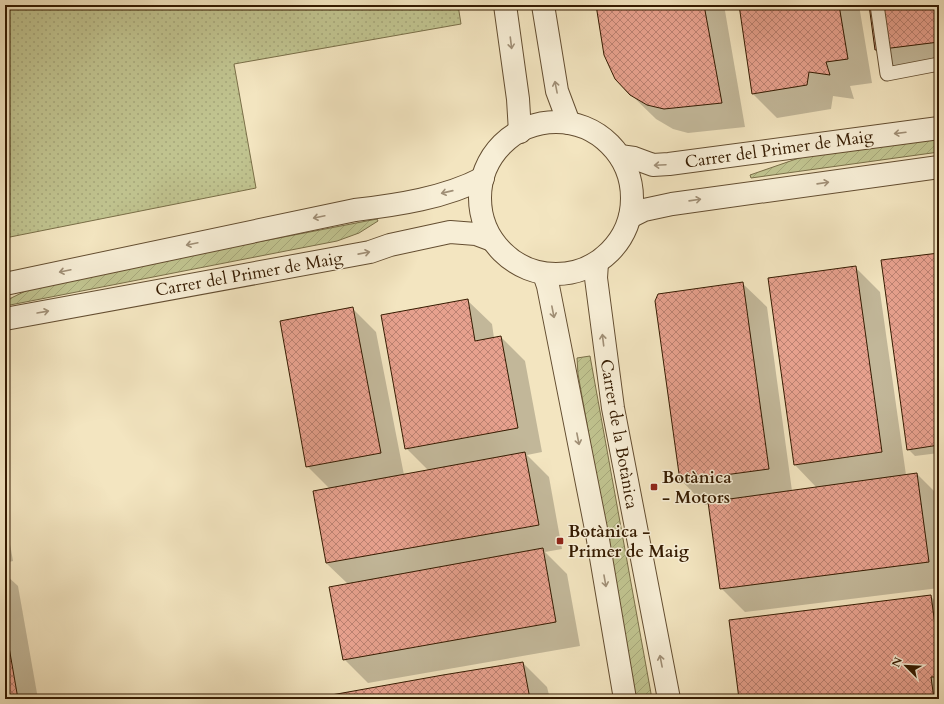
<svg xmlns="http://www.w3.org/2000/svg" width="944" height="704" viewBox="0 0 944 704" font-family="Cardo,serif">
	<style>
		.grass { fill: url(#grass-dots); stroke: #7a6f48 }
		.garden { fill: url(#garden-furrows); stroke: #7a6f48 }
		.shadow { fill: #0003 }
		.building { fill: url(#building-cross-hatch); stroke: #351b01 }
		.lines { fill: none; stroke-linecap: round; stroke-linejoin: round }
		.service-casing { stroke: #644e31; stroke-width: 15 }
		.minor-casing { stroke: #644e31; stroke-width: 24 }
		.service { stroke: #f7eed6; stroke-width: 13 }
		.minor { stroke: #f7eed6; stroke-width: 22 }
		.oneway { stroke: #a08f76 }
		.poi-dot { fill: #8f2418; stroke: #f7eed6; stroke-width: 1.5 }
		.labels { text-anchor: middle; dominant-baseline: central; stroke-width: 3; stroke-linejoin: round; paint-order: stroke }
		.street-label { font-size: 17px; fill: #351b01; stroke: #f7eed6 }
		.poi-label { font-size: 17px; font-weight: bold; fill: #351b01; stroke: #f7eed6; text-anchor: start }
	</style>
	<defs>
		<pattern id="grass-dots" width="8" height="8" patternUnits="userSpaceOnUse"><rect width="8" height="8" fill="#c0c38f"/><path d="M2 2h.1M6 6h.1" fill="none" stroke="#a6a77a" stroke-width="1.8" stroke-linecap="round"/></pattern>
		<pattern id="garden-furrows" width="10" height="10" patternUnits="userSpaceOnUse"><rect width="10" height="10" fill="#c0c38f"/><path d="M-1 1l2-2M0 10L10 0M9 11l2-2" fill="none" stroke="#a6a77a"/></pattern>
		<pattern id="building-cross-hatch" width="8" height="8" patternUnits="userSpaceOnUse"><rect width="8" height="8" fill="#e7a18e"/><path d="M0 0l8 8M0 8l8-8" fill="none" stroke="#bc8272"/></pattern>
	</defs>
	<rect width="100%" height="100%" fill="#f3e5c0"/>
	<filter id="stains"><feTurbulence type="fractalNoise" baseFrequency=".005" numOctaves="4"/><feColorMatrix values="0 0 0 0 .2 0 0 0 0 .09 0 0 0 0 .02 0 0 0 .5 -.17"/></filter>
	<radialGradient id="worn" r=".72"><stop offset=".6" stop-color="#630" stop-opacity="0"/><stop offset="1" stop-color="#630" stop-opacity=".3"/></radialGradient>
	<path class="grass" d="M5,5H458L461,24L234,64L256,188L5,238Z"/>
	<g class="garden">
		<path d="M939,138V152L751,178L750,175L802,157Z"/>
		<path d="M377,219L378,221L359,233L337,241L5,306V301L40,284Z"/>
		<path d="M590,356L652,699H636L578,374L577,358Z"/>
	</g>
	<g class="shadow">
		<path d="M597,5H724L745,127L688,133L673,129L656,119L617,81L605,55Z"/>
		<path d="M740,5H859L872,83L850,86L854,99L833,96L831,109L777,118L753,94Z"/>
		<path d="M870,5H939V63L896,69L876,50Z"/>
		<path d="M939,254V453L915,456L908,449Z"/>
		<path d="M856,268L880,292L906,475L917,474L939,496V588L745,612L721,588L709,504L705,505L681,480L742,283L767,307L792,491L817,488L795,465Z"/>
		<path d="M467,300L492,324L494,338L501,337L525,361L542,452L527,455L549,477L562,549L545,552L567,574L580,646L368,683L344,659L348,584L326,563L329,488L307,466L352,308L376,332L404,475L428,470L406,448Z"/>
		<path d="M5,516L13,561L5,563Z"/>
		<path d="M5,574L18,586L38,699H5Z"/>
		<path d="M930,596L939,604V699H740Z"/>
		<path d="M523,663L547,687L550,699H315Z"/>
	</g>
	<g class="building">
		<path d="M596,5H704L722,103L664,109L647,105L630,95L615,79L604,55Z"/>
		<path d="M739,5H839L848,59L826,62L830,75L809,72L807,85L752,94Z"/>
		<path d="M869,5H939V42L875,50Z"/>
		<path d="M939,253V445L907,450L881,260Z"/>
		<path d="M856,266L882,452L794,465L768,278Z"/>
		<path d="M743,282L769,469L680,481L655,301L658,294Z"/>
		<path d="M468,299L475,341L501,336L518,428L405,449L381,315Z"/>
		<path d="M353,307L381,453L306,467L280,321Z"/>
		<path d="M525,452L539,525L326,563L313,491Z"/>
		<path d="M917,473L929,562L720,589L708,502Z"/>
		<path d="M543,548L556,622L343,660L329,587Z"/>
		<path d="M931,595L939,655V677H931L934,699H739L729,620Z"/>
		<path d="M5,624L18,699H5Z"/>
		<path d="M523,662L530,699H309L443,675Z"/>
	</g>
	<g class="lines">
		<defs>
			<path id="service" d="M877,5L887,74L939,64"/>
			<g id="minor">
				<path d="M505,5L518,99L520,132"/>
				<path d="M543,5L557,91L569,123"/>
				<circle cx="556" cy="198" r="76"/>
				<path d="M620,156L634,158L653,165L669,164L939,128"/>
				<path d="M630,217L644,210L672,204L939,167"/>
				<path d="M597,263L596,278L613,408L669,699"/>
				<path d="M544,274L548,286L597,534L625,699"/>
				<path d="M5,284L355,210C397,205 445,198 483,178"/>
				<path d="M5,319L370,252L390,245L450,232L476,234L492,240"/>
			</g>
		</defs>
		<use href="#service" class="service-casing"/>
		<use href="#minor" class="minor-casing"/>
		<use href="#service" class="service"/>
		<use href="#minor" class="minor"/>
	</g>
	<defs><path id="oneway-shaft" d="M-6 0H5M1.5-3L5.5 0L1.5 3" fill="none" stroke-width="1.6" stroke-linecap="round" stroke-linejoin="round"/></defs>
	<g class="oneway">
		<use href="#oneway-shaft" transform="translate(511 43) rotate(83)"/>
		<use href="#oneway-shaft" transform="translate(556 87) rotate(-101)"/>
		<use href="#oneway-shaft" transform="translate(900 133) rotate(173)"/>
		<use href="#oneway-shaft" transform="translate(660 165) rotate(177)"/>
		<use href="#oneway-shaft" transform="translate(823 183) rotate(-8)"/>
		<use href="#oneway-shaft" transform="translate(447 192) rotate(167)"/>
		<use href="#oneway-shaft" transform="translate(695 200) rotate(-8)"/>
		<use href="#oneway-shaft" transform="translate(319 217) rotate(168)"/>
		<use href="#oneway-shaft" transform="translate(192 244) rotate(168)"/>
		<use href="#oneway-shaft" transform="translate(364 253) rotate(-11)"/>
		<use href="#oneway-shaft" transform="translate(65 271) rotate(168)"/>
		<use href="#oneway-shaft" transform="translate(43 312) rotate(-10)"/>
		<use href="#oneway-shaft" transform="translate(553 312) rotate(79)"/>
		<use href="#oneway-shaft" transform="translate(603 340) rotate(-97)"/>
		<use href="#oneway-shaft" transform="translate(578 439) rotate(79)"/>
		<use href="#oneway-shaft" transform="translate(605 581) rotate(80)"/>
		<use href="#oneway-shaft" transform="translate(661 661) rotate(-101)"/>
	</g>
	<g class="poi-dot">
		<rect x="650" y="483" width="8" height="8" rx="2"/>
		<rect x="556" y="537" width="8" height="8" rx="2"/>
	</g>
	<g class="labels">
		<g class="street-label">
			<text transform="translate(779 149) rotate(-8)">Carrer del Primer de Maig</text>
			<text transform="translate(249 274) rotate(-10)">Carrer del Primer de Maig</text>
			<text transform="translate(619 434) rotate(80)">Carrer de la Botànica</text>
		</g>
		<g class="poi-label">
			<text x="662" y="477">Botànica<tspan x="662" dy="20">- Motors</tspan></text>
			<text x="568" y="531">Botànica -<tspan x="568" dy="20">Primer de Maig</tspan></text>
		</g>
	</g>
	<rect width="944" height="704" fill="none" stroke="#f3e5c0" stroke-width="20"/>
	<rect x="6" y="6" width="932" height="692" fill="none" stroke="#351b01" stroke-width="2"/>
	<rect x="10" y="10" width="924" height="684" fill="none" stroke="#351b01"/>
	<g transform="translate(906 666) rotate(294)" stroke="#f7eed6" stroke-width="3" paint-order="stroke">
	<path d="M0-3L7 15L0 10L-7 15Z" fill="#351b01"/>
	<text y="-6" font-size="11" font-weight="bold" text-anchor="middle" fill="#351b01">N</text>
	</g>
	<rect width="100%" height="100%" filter="url(#stains)"/>
	<rect width="100%" height="100%" fill="url(#worn)"/>
</svg>
